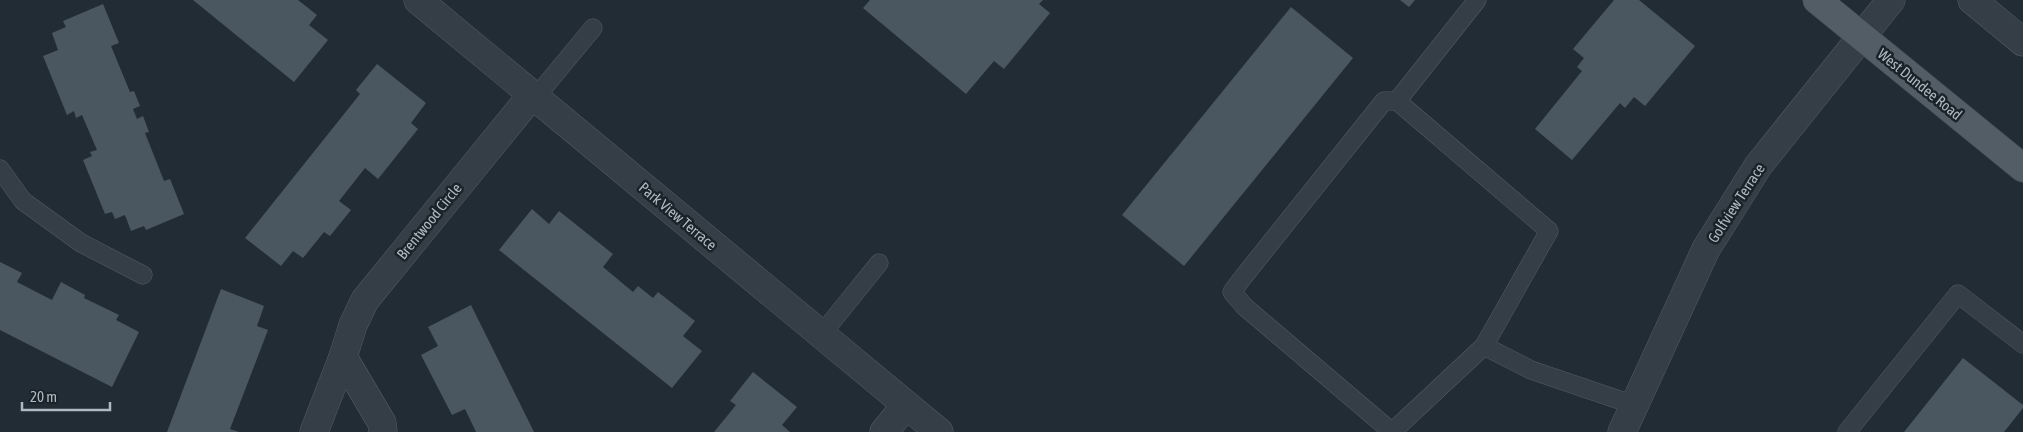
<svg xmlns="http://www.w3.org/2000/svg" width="2023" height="432" viewBox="0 0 2023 432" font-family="'Asap Condensed',sans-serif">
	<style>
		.building { fill: #4b5760 }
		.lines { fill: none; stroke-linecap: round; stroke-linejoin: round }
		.service-casing { stroke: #535c63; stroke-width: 19 }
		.minor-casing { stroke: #535c63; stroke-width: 29 }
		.primary-casing { stroke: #3f474f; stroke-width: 29 }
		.service { stroke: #353e46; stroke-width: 18 }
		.minor { stroke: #353e46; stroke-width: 28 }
		.primary { stroke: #535d66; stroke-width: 28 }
		.labels { text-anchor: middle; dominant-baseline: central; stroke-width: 5; stroke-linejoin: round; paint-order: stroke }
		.street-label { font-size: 15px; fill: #b0b9c2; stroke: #1b232a }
	</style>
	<rect width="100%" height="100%" fill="#222c35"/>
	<g class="building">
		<path d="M193,0H298L317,15L309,25L328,40L294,82Z"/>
		<path d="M870,0H1043L1039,4L1050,13L1004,69L994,61L966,94L863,8Z"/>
		<path d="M1400,0H1415L1409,7Z"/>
		<path d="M1614,0H1639L1695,46L1645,106L1634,97L1625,108L1620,103L1572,160L1535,129L1582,71L1577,67L1584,58L1573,49Z"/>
		<path d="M103,4L119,43L111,46L130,92L134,91L140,106L133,109L137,119L143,116L149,132L145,133L164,181L170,179L184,214L146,230L144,226L131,231L125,215L115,219L112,212L105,214L83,160L92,156L90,152L97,150L82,115L76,118L74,111L67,115L43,56L58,50L52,33L66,27L63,21Z"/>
		<path d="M1291,7L1353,58L1184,266L1122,215Z"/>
		<path d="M377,64L426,103L411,123L418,129L378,179L365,168L339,201L351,210L330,236L324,232L303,258L293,251L281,266L245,238L360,94L356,90Z"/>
		<path d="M532,209L549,224L559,211L613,254L603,267L633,292L638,286L653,298L658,292L695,321L683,336L702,351L672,388L499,250Z"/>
		<path d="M0,262L22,273L17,282L52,300L61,282L85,295L84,298L119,315L116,320L139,332L112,387L0,330Z"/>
		<path d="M221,289L264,306L257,326L268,330L230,429L239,432H167Z"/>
		<path d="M471,305L534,432H476L465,409L452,415L421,355L438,346L428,327Z"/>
		<path d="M1963,358L2023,405V408L2004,432H1904Z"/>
		<path d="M753,372L797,407L782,425L790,432H714L736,405L730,401Z"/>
	</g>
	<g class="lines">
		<defs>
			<g id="service">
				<path d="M535,98L593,28"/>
				<path d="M1397,101L1477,0"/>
				<path d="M0,169L23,201L81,243L143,275"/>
				<path d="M821,335L879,263"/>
				<path d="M1484,346L1549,231L1397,101H1384L1244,276L1232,292L1245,307L1392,432L1484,346L1531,370L1634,405"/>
				<path d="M1847,432L1958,294L2023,344"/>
			</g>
			<g id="minor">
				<path d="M418,0L939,432"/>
				<path d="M1972,0L2023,42"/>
				<path d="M343,357L382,423L383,432"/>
				<path d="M314,432L343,357L353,325L365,300L532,95"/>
				<path d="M884,432L906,405"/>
				<path d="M1622,432L1706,249L1758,166L1891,0"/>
			</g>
			<path id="primary" d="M1817,0L2023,168"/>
		</defs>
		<use href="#service" class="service-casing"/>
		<use href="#minor" class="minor-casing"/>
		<use href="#primary" class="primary-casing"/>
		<use href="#service" class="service"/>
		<use href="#minor" class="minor"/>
		<use href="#primary" class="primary"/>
	</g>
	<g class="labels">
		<g class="street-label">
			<text transform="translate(1920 84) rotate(39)">West Dundee Road</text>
			<text transform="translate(1736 203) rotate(-57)">Golfview Terrace</text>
			<text transform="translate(678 216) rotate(40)">Park View Terrace</text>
			<text transform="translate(429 221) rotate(-51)">Brentwood Circle</text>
		</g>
	</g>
	<path d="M22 402v8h88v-8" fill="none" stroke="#b0b9c2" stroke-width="2.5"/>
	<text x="30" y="402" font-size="15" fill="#b0b9c2" stroke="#1b232a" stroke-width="4" paint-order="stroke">20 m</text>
</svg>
